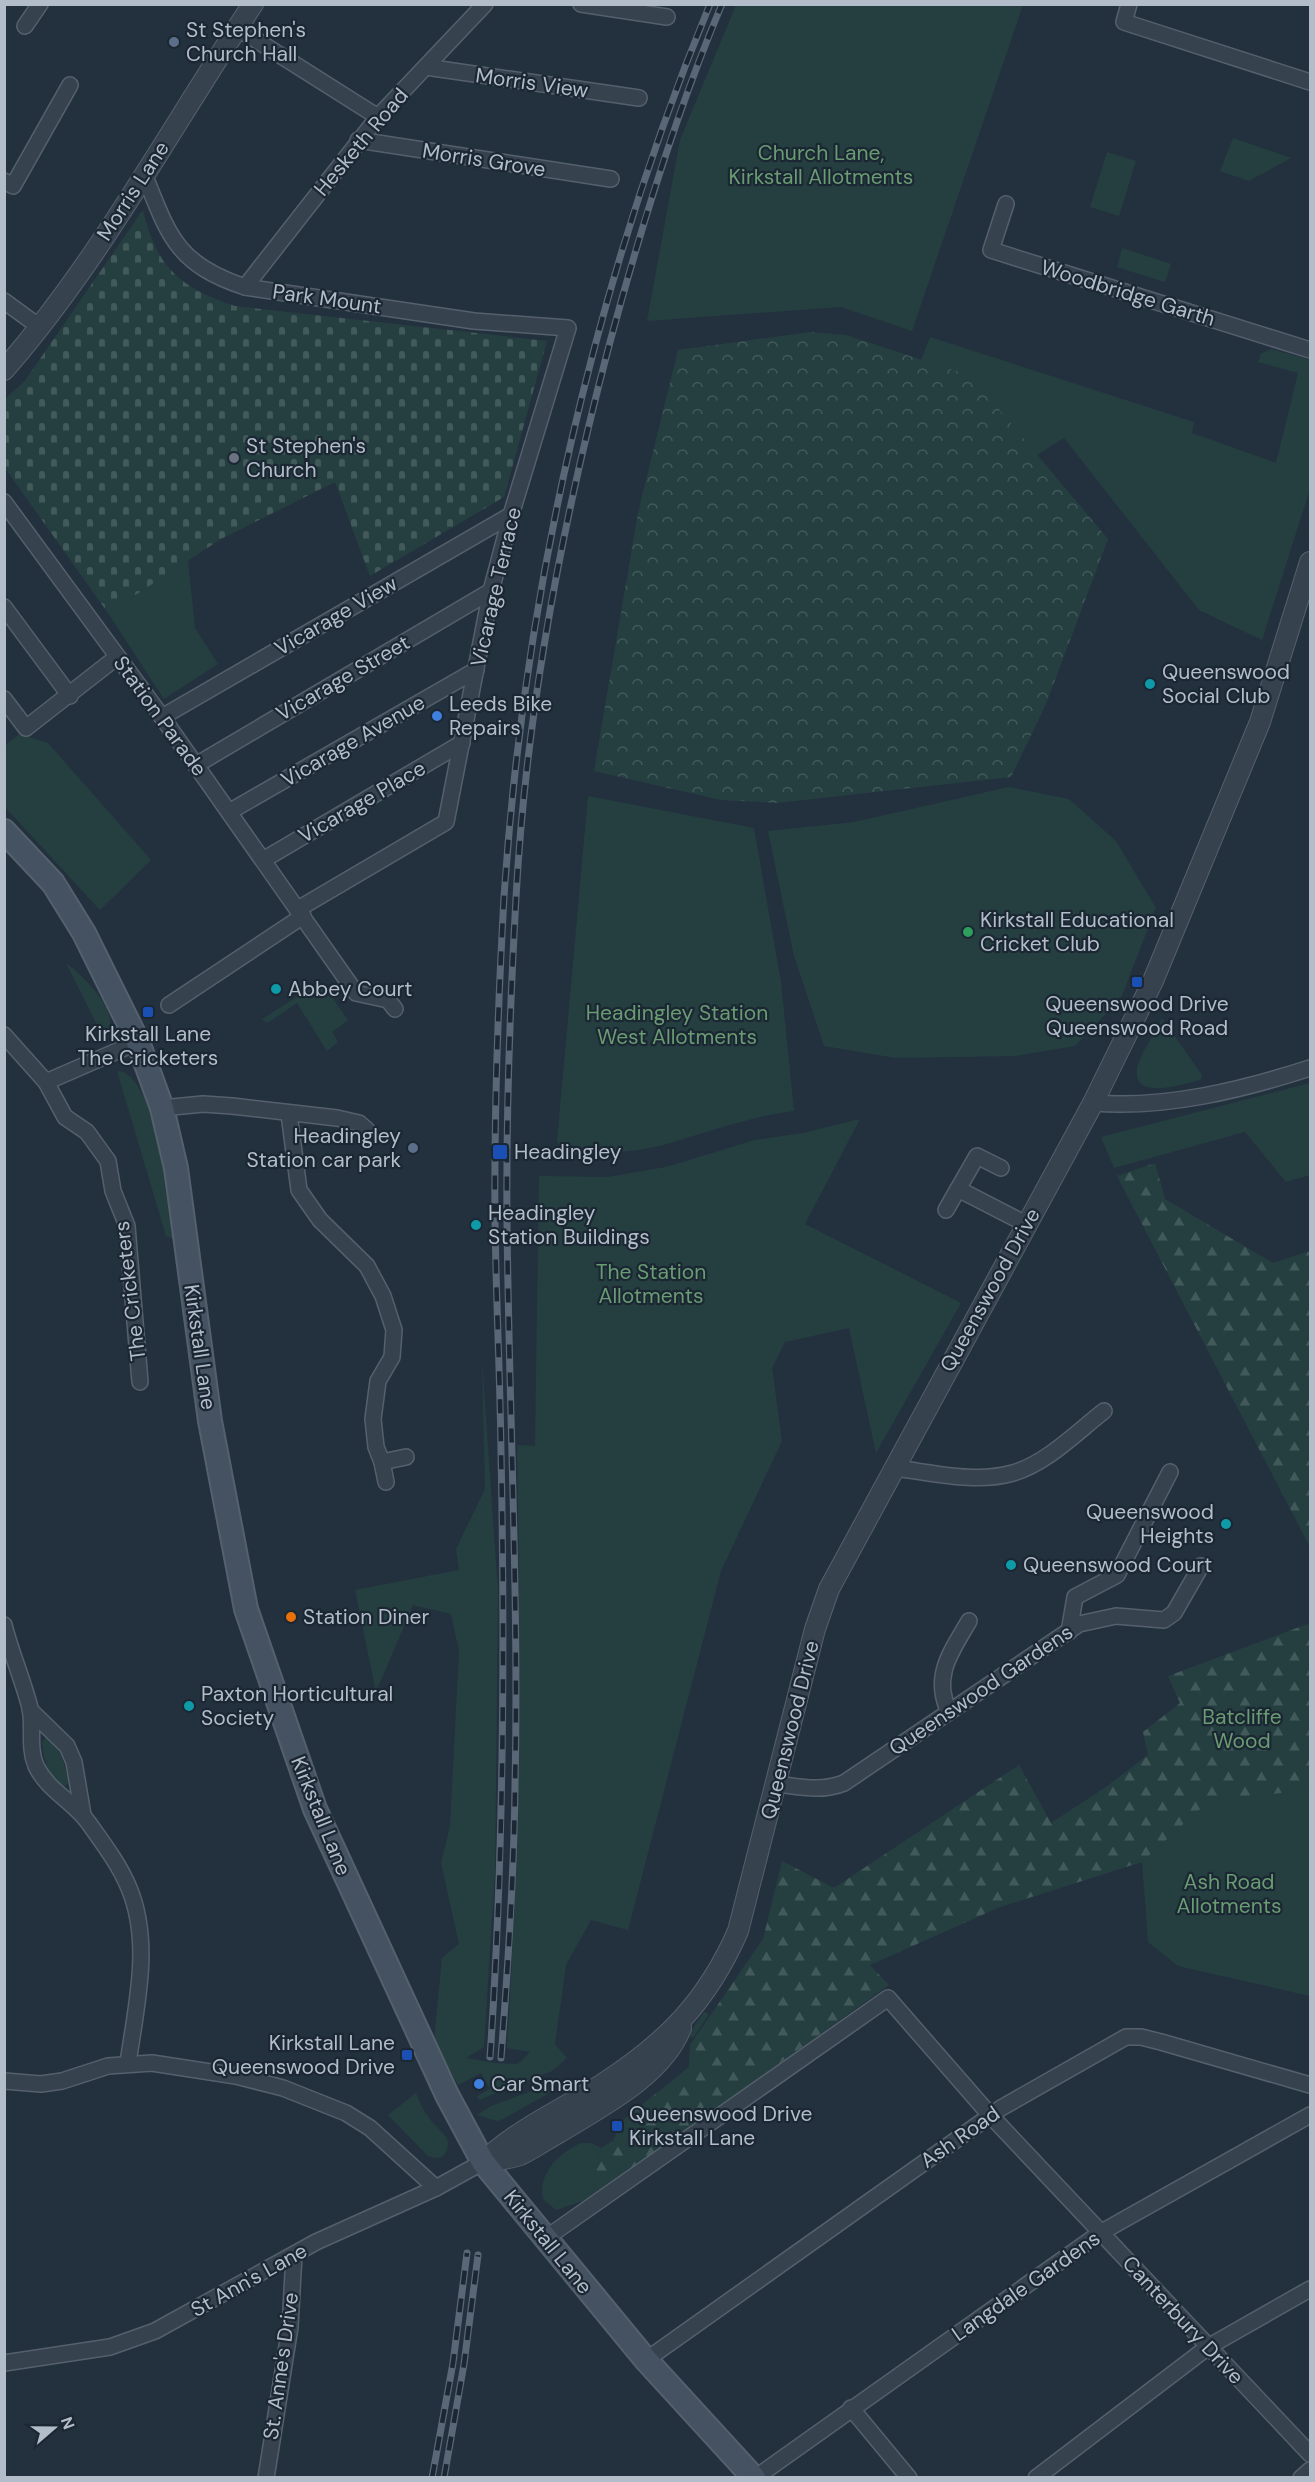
<svg xmlns="http://www.w3.org/2000/svg" width="1315" height="2482" viewBox="0 0 1315 2482" font-family="'DM Sans',sans-serif">
	<style>
		.green { fill: #253f40 }
		.forest { fill: url(#forest-firs) }
		.cemetery { fill: url(#cemetery-stones) }
		.park { fill: url(#park-crowns) }
		.lines { fill: none; stroke-linecap: round; stroke-linejoin: round }
		.minor-casing { stroke: #55606d; stroke-width: 18 }
		.tertiary-casing { stroke: #55606d; stroke-width: 22 }
		.secondary-casing { stroke: #55606d; stroke-width: 26 }
		.minor { stroke: #37424f; stroke-width: 15 }
		.tertiary { stroke: #37424f; stroke-width: 20 }
		.secondary { stroke: #455262; stroke-width: 22 }
		.rail-casing { stroke: #596776; stroke-width: 7 }
		.rail { stroke: #1c2734; stroke-width: 4.5; stroke-dasharray: 14; stroke-linecap: butt }
		.service-dot { fill: #5c6f8a; stroke: #1c2734; stroke-width: 2 }
		.worship-dot { fill: #6b7280; stroke: #1c2734; stroke-width: 2 }
		.culture-dot { fill: #0f9aa8; stroke: #1c2734; stroke-width: 2 }
		.shop-dot { fill: #3f7fe0; stroke: #1c2734; stroke-width: 2 }
		.leisure-dot { fill: #2e9e5b; stroke: #1c2734; stroke-width: 2 }
		.transit-dot { fill: #1a4fb4; stroke: #1c2734; stroke-width: 2 }
		.food-dot { fill: #e8710a; stroke: #1c2734; stroke-width: 2 }
		.labels { text-anchor: middle; dominant-baseline: central; stroke-width: 4.5; stroke-linejoin: round; paint-order: stroke }
		.poi-label { font-size: 21px; fill: #b3bdca; stroke: #1c2734; text-anchor: start }
		.street-label { font-size: 21px; fill: #b3bdca; stroke: #1c2734 }
		.park-label { font-size: 21px; fill: #699c72; stroke: #1c2734 }
	</style>
	<defs>
		<pattern id="forest-firs" width="22" height="20" patternUnits="userSpaceOnUse" patternTransform="scale(1.5)"><rect width="22" height="20" fill="#253f40"/><path d="M5 1l3.5 6h-7zM16 11l3.5 6h-7z" fill="#42595a"/></pattern>
		<pattern id="cemetery-stones" width="16" height="16" patternUnits="userSpaceOnUse" patternTransform="scale(1.5)"><rect width="16" height="16" fill="#253f40"/><path d="M2 7V4a2 2 0 0 1 4 0v3zM10 15v-3a2 2 0 0 1 4 0v3z" fill="#42595a"/></pattern>
		<pattern id="park-crowns" width="20" height="18" patternUnits="userSpaceOnUse" patternTransform="scale(1.5)"><rect width="20" height="18" fill="#253f40"/><path d="M2 6a3 3 0 1 1 6 0M12 15a3 3 0 1 1 6 0" fill="none" stroke="#42595a"/></pattern>
	</defs>
	<rect width="100%" height="100%" fill="#23313f"/>
	<g class="green">
		<path d="M736,5H1023L912,331L841,307L647,321L680,140Z"/>
		<path d="M1233,138L1291,158L1249,181L1220,171Z"/>
		<path d="M1107,152L1136,161L1119,216L1090,207Z"/>
		<path d="M1122,248L1171,264L1165,282L1117,267Z"/>
		<path d="M930,337L1194,422L1192,433L1276,463L1298,373L1258,362L1261,354L1271,349L1310,360V489L1262,640L1199,610L1064,438L1037,455L971,377L921,360Z"/>
		<path d="M188,560L195,628L218,664L164,699L108,613Z"/>
		<path d="M19,734L48,743L151,860L100,910L5,807V746Z"/>
		<path d="M1009,787L1069,799L1116,841L1156,908L1121,998L1075,1046L1014,1056L896,1058L824,1046L794,956L768,831L854,822Z"/>
		<path d="M588,796L754,828L781,982L794,1111C747,1117 708,1132 663,1145C632,1153 599,1153 566,1155L557,1141Z"/>
		<path d="M66,963C81,974 121,1012 108,1032L102,1035Z"/>
		<path d="M321,982L348,1020L332,1032L338,1042L327,1051L297,1003L267,1023L262,1019Z"/>
		<path d="M1162,1018L1202,1075L1201,1080C1186,1083 1133,1102 1137,1069C1139,1056 1156,1031 1162,1018Z"/>
		<path d="M117,1071C155,1070 170,1209 174,1239L166,1236Z"/>
		<path d="M1310,1083V1175L1286,1182L1245,1132L1114,1168L1101,1137Z"/>
		<path d="M860,1119L805,1224L961,1303L876,1453L849,1328L785,1342L772,1368L782,1441L721,1571L628,1930L591,1920L566,1965L555,2044L567,2058L552,2071L479,2100L477,2096L490,2089L481,2073L458,2085L434,2040L442,1958L459,1944L441,1863L450,1826L459,1651L451,1614L413,1605L376,1692L355,1590L459,1570L456,1549L485,1489L482,1360L498,1592L495,1873L484,2047L466,2058L495,2063L518,2064L530,2052L507,2048C520,1848 521,1646 517,1445L535,1446L539,1176L607,1177L666,1167L755,1140L803,1133Z"/>
		<path d="M46,1738C61,1747 65,1766 69,1782L65,1786C49,1783 43,1756 42,1741Z"/>
		<path d="M1310,1790V1996L1178,1966L1148,1942L1142,1862L1209,1801Z"/>
		<path d="M704,2012L709,2014L693,2038L688,2035Z"/>
		<path d="M555,2082L551,2092L505,2118L497,2121L477,2115L491,2106Z"/>
		<path d="M416,2093C419,2102 423,2110 429,2118C438,2131 458,2139 442,2157L435,2158L428,2156L388,2115Z"/>
		<path d="M581,2143H591L601,2148L589,2199L556,2210L543,2199C537,2174 560,2152 581,2143Z"/>
	</g>
	<g class="forest">
		<path d="M1155,1163L1165,1199L1273,1263L1310,1251V1547L1117,1176Z"/>
		<path d="M1310,1623V1790L1209,1801L1142,1862L1000,1907L870,1965L889,1985L589,2199L601,2148L613,2141L623,2120L689,2067L690,2045L763,1939L782,1861L834,1888L1019,1765L1051,1823L1106,1787L1148,1755L1143,1732L1180,1703L1168,1676Z"/>
	</g>
	<path class="cemetery" d="M143,210C156,267 180,288 235,306L547,341L504,497L370,576L335,482L221,539L108,613L5,468V399L24,382Z"/>
	<path class="park" d="M811,332L846,335L971,376L1108,539L1046,704L1011,777L776,803L721,800L594,771L638,513L678,350Z"/>
	<g class="lines">
		<defs>
			<g id="minor">
				<path d="M581,4L667,17"/>
				<path d="M1129,4L1124,22L1310,82"/>
				<path d="M25,26L40,4"/>
				<path d="M237,28L378,117"/>
				<path d="M426,67L639,98"/>
				<path d="M358,140L611,179"/>
				<path d="M144,174C169,236 176,264 245,287L474,321L568,328L511,515L491,591L446,822L298,909"/>
				<path d="M4,181L13,186L70,85"/>
				<path d="M1006,204L991,250L1310,350"/>
				<path d="M245,287L378,117L485,4"/>
				<path d="M4,301L41,328"/>
				<path d="M4,502L162,717L356,993L388,1000L395,1009"/>
				<path d="M4,607L70,696"/>
				<path d="M4,699L26,728L117,657"/>
				<path d="M162,717L511,515"/>
				<path d="M196,765L491,591"/>
				<path d="M229,812L476,670"/>
				<path d="M263,860L462,743"/>
				<path d="M169,1005L303,916"/>
				<path d="M4,1035L46,1082"/>
				<path d="M138,1042L46,1082L65,1117L87,1132L108,1161L113,1191L127,1226L140,1382"/>
				<path d="M1093,1103C1165,1109 1242,1090 1310,1068"/>
				<path d="M162,1108L203,1104L232,1106L337,1118L359,1123L367,1130"/>
				<path d="M289,1114L299,1190L320,1220L367,1266L383,1296L394,1330L392,1357L378,1381L373,1419L376,1447L382,1462L386,1482"/>
				<path d="M1001,1168L977,1156L958,1189L1026,1224"/>
				<path d="M946,1210L958,1189"/>
				<path d="M382,1462L406,1457"/>
				<path d="M894,1468C931,1472 975,1484 1013,1473C1047,1463 1077,1432 1104,1411"/>
				<path d="M4,1625C11,1653 23,1680 30,1708C34,1727 28,1747 36,1766C48,1791 73,1801 88,1822C103,1843 119,1864 129,1888C152,1943 136,2006 128,2063"/>
				<path d="M1069,1632L1075,1597L1117,1575L1170,1472"/>
				<path d="M30,1710L67,1746L74,1762L83,1815"/>
				<path d="M949,1712C932,1676 951,1652 969,1621"/>
				<path d="M777,1784C801,1787 821,1792 844,1783L1079,1624L1116,1616L1164,1620L1174,1613L1201,1566"/>
				<path d="M4,2081L41,2084L62,2081L108,2066L152,2063L236,2076L283,2088L346,2113L370,2128L436,2188"/>
				<path d="M546,2238L888,1998L990,2115L1310,2454"/>
				<path d="M646,2360L1001,2108L1126,2037H1141L1161,2042L1310,2085"/>
				<path d="M4,2363L110,2347L155,2331L316,2242L436,2188L483,2162"/>
				<path d="M851,2408L909,2478"/>
				<path d="M266,2478L290,2327L294,2255"/>
				<path d="M755,2478L1100,2233L1310,2115"/>
				<path d="M1036,2478L1208,2347L1310,2289"/>
				<path d="M1301,2478L1310,2470"/>
			</g>
			<g id="tertiary">
				<path d="M4,370C101,259 171,127 253,4"/>
				<path d="M483,2162C518,2129 561,2110 601,2085C666,2043 707,2002 738,1931L815,1629L829,1589L1093,1103L1153,981L1260,722L1310,562"/>
				<path d="M483,2162C495,2160 509,2159 520,2155C533,2149 547,2139 560,2132C602,2106 662,2076 681,2028"/>
			</g>
			<path id="secondary" d="M4,831L53,883L84,933L138,1042L162,1108L176,1168L210,1421L246,1609L315,1809L447,2095L483,2162L646,2360L754,2478"/>
		</defs>
		<use href="#minor" class="minor-casing"/>
		<use href="#tertiary" class="tertiary-casing"/>
		<use href="#secondary" class="secondary-casing"/>
		<use href="#minor" class="minor"/>
		<use href="#tertiary" class="tertiary"/>
		<use href="#secondary" class="secondary"/>
		<defs>
			<g id="rail">
				<path d="M490,2057C504,1855 505,1653 501,1451C500,1374 496,1298 495,1221C494,1114 498,1004 504,897C524,595 594,285 710,4"/>
				<path d="M501,2058C508,1967 514,1877 515,1786C519,1598 509,1410 507,1222C506,1114 510,1005 516,898C526,710 562,523 610,342C641,227 676,113 722,4"/>
				<path d="M432,2478L453,2363L467,2253"/>
				<path d="M444,2478L464,2364L478,2255"/>
			</g>
		</defs>
		<use href="#rail" class="rail-casing"/>
		<use href="#rail" class="rail"/>
	</g>
	<g class="service-dot">
		<circle cx="174" cy="42" r="6"/>
		<circle cx="413" cy="1148" r="6"/>
	</g>
	<circle class="worship-dot" cx="234" cy="458" r="6"/>
	<g class="culture-dot">
		<circle cx="1150" cy="684" r="6"/>
		<circle cx="276" cy="989" r="6"/>
		<circle cx="476" cy="1225" r="6"/>
		<circle cx="1226" cy="1524" r="6"/>
		<circle cx="1011" cy="1565" r="6"/>
		<circle cx="189" cy="1706" r="6"/>
	</g>
	<g class="shop-dot">
		<circle cx="437" cy="716" r="6"/>
		<circle cx="479" cy="2084" r="6"/>
	</g>
	<circle class="leisure-dot" cx="968" cy="932" r="6"/>
	<g class="transit-dot">
		<rect x="1131" y="976" width="12" height="12" rx="3"/>
		<rect x="142" y="1006" width="12" height="12" rx="3"/>
		<rect x="492" y="1144" width="16" height="16" rx="3"/>
		<rect x="401" y="2049" width="12" height="12" rx="3"/>
		<rect x="611" y="2120" width="12" height="12" rx="3"/>
	</g>
	<circle class="food-dot" cx="291" cy="1617" r="6"/>
	<g class="labels">
		<g class="poi-label">
			<text x="186" y="30">St Stephen's<tspan x="186" dy="24">Church Hall</tspan></text>
			<text x="246" y="446">St Stephen's<tspan x="246" dy="24">Church</tspan></text>
			<text x="1162" y="672">Queenswood<tspan x="1162" dy="24">Social Club</tspan></text>
			<text x="449" y="704">Leeds Bike<tspan x="449" dy="24">Repairs</tspan></text>
			<text x="980" y="920">Kirkstall Educational<tspan x="980" dy="24">Cricket Club</tspan></text>
			<text x="288" y="989">Abbey Court</text>
			<text x="1137" y="1004" text-anchor="middle">Queenswood Drive<tspan x="1137" dy="24">Queenswood Road</tspan></text>
			<text x="148" y="1034" text-anchor="middle">Kirkstall Lane<tspan x="148" dy="24">The Cricketers</tspan></text>
			<text x="401" y="1136" text-anchor="end">Headingley<tspan x="401" dy="24">Station car park</tspan></text>
			<text x="514" y="1152">Headingley</text>
			<text x="488" y="1213">Headingley<tspan x="488" dy="24">Station Buildings</tspan></text>
			<text x="1214" y="1512" text-anchor="end">Queenswood<tspan x="1214" dy="24">Heights</tspan></text>
			<text x="1023" y="1565">Queenswood Court</text>
			<text x="303" y="1617">Station Diner</text>
			<text x="201" y="1694">Paxton Horticultural<tspan x="201" dy="24">Society</tspan></text>
			<text x="395" y="2043" text-anchor="end">Kirkstall Lane<tspan x="395" dy="24">Queenswood Drive</tspan></text>
			<text x="491" y="2084">Car Smart</text>
			<text x="629" y="2114">Queenswood Drive<tspan x="629" dy="24">Kirkstall Lane</tspan></text>
		</g>
		<g class="street-label">
			<text transform="translate(532 83) rotate(8)">Morris View</text>
			<text transform="translate(361 142) rotate(-50)">Hesketh Road</text>
			<text transform="translate(484 160) rotate(9)">Morris Grove</text>
			<text transform="translate(133 191) rotate(-57)">Morris Lane</text>
			<text transform="translate(1128 293) rotate(17)">Woodbridge Garth</text>
			<text transform="translate(327 299) rotate(8)">Park Mount</text>
			<text transform="translate(496 587) rotate(-77)">Vicarage Terrace</text>
			<text transform="translate(336 616) rotate(-30)">Vicarage View</text>
			<text transform="translate(343 678) rotate(-30)">Vicarage Street</text>
			<text transform="translate(160 716) rotate(54)">Station Parade</text>
			<text transform="translate(353 741) rotate(-30)">Vicarage Avenue</text>
			<text transform="translate(362 802) rotate(-30)">Vicarage Place</text>
			<text transform="translate(990 1290) rotate(-61)">Queenswood Drive</text>
			<text transform="translate(130 1291) rotate(-97)">The Cricketers</text>
			<text transform="translate(200 1347) rotate(82)">Kirkstall Lane</text>
			<text transform="translate(981 1690) rotate(-34)">Queenswood Gardens</text>
			<text transform="translate(790 1730) rotate(-76)">Queenswood Drive</text>
			<text transform="translate(321 1816) rotate(68)">Kirkstall Lane</text>
			<text transform="translate(960 2137) rotate(-35)">Ash Road</text>
			<text transform="translate(548 2242) rotate(51)">Kirkstall Lane</text>
			<text transform="translate(249 2280) rotate(-29)">St Ann's Lane</text>
			<text transform="translate(1026 2286) rotate(-35)">Langdale Gardens</text>
			<text transform="translate(1183 2320) rotate(47)">Canterbury Drive</text>
			<text transform="translate(281 2366) rotate(-82)">St. Anne's Drive</text>
		</g>
		<g class="park-label">
			<text x="821" y="153">Church Lane,<tspan x="821" dy="24">Kirkstall Allotments</tspan></text>
			<text x="677" y="1013">Headingley Station<tspan x="677" dy="24">West Allotments</tspan></text>
			<text x="651" y="1272">The Station<tspan x="651" dy="24">Allotments</tspan></text>
			<text x="1242" y="1717">Batcliffe<tspan x="1242" dy="24">Wood</tspan></text>
			<text x="1229" y="1882">Ash Road<tspan x="1229" dy="24">Allotments</tspan></text>
		</g>
	</g>
	<rect width="1315" height="2482" fill="none" stroke="#b3bdca" stroke-width="12"/>
	<g transform="translate(54 2428) rotate(70)" stroke="#1c2734" stroke-width="4.5" paint-order="stroke">
	<path d="M0-4.5L10 22L0 15L-10 22Z" fill="#b3bdca"/>
	<text y="-9" font-size="16" font-weight="bold" text-anchor="middle" fill="#b3bdca">N</text>
	</g>
</svg>
